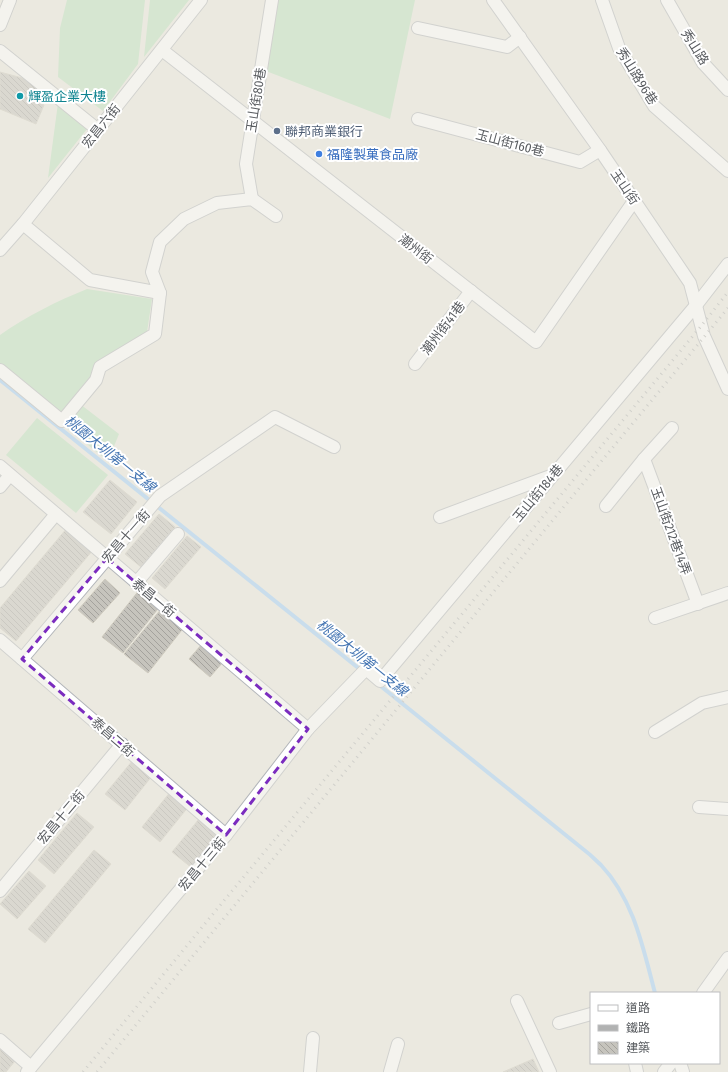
<svg xmlns="http://www.w3.org/2000/svg" width="728" height="1072" viewBox="0 0 728 1072" font-family="'Fira Sans Condensed','Noto Sans TC',sans-serif">
	<style>
		.grass { fill: #bde2bf }
		.lines { fill: none; stroke-linecap: round; stroke-linejoin: round }
		.stream { stroke: #a1cffa; stroke-width: 4 }
		.building { fill: url(#building-back-hatch); stroke: #cfcbbf }
		.minor-casing { stroke: #b3b6ba; stroke-width: 14 }
		.minor { stroke: #fff; stroke-width: 12 }
		.rail { stroke: #b1b2b2; stroke-width: 3; stroke-dasharray: 1 5; stroke-linecap: butt }
		.marked { fill: none; stroke: #7b2cbf; stroke-width: 3; stroke-dasharray: 8 5; stroke-linejoin: round }
		.culture-dot { fill: #0f9aa8; stroke: #fff; stroke-width: 1.5 }
		.service-dot { fill: #5c6f8a; stroke: #fff; stroke-width: 1.5 }
		.shop-dot { fill: #3f7fe0; stroke: #fff; stroke-width: 1.5 }
		.labels { text-anchor: middle; dominant-baseline: central; stroke-width: 4; stroke-linejoin: round; paint-order: stroke }
		.street-label { font-size: 13px; fill: #595c60; stroke: #fff }
		.culture-label { font-size: 13px; fill: #0d838f; stroke: #fff; text-anchor: start }
		.service-label { font-size: 13px; fill: #4e5e75; stroke: #fff; text-anchor: start }
		.shop-label { font-size: 13px; fill: #366cbe; stroke: #fff; text-anchor: start }
		.water-label { font-size: 14px; font-style: italic; fill: #4374b2; stroke: #fff }
	</style>
	<defs>
		<pattern id="building-back-hatch" width="6" height="6" patternUnits="userSpaceOnUse"><rect width="6" height="6" fill="#c6c4bd"/><path d="M-1 5l2 2M0 0l6 6M5-1l2 2" fill="none" stroke="#a4a29d"/></pattern>
	</defs>
	<rect width="100%" height="100%" fill="#ebe9e0"/>
	<g class="grass">
		<path d="M67,0H145L138,64L103,111L58,77L60,28Z"/>
		<path d="M150,0H189L144,57Z"/>
		<path d="M278,0H415L390,119L266,71Z"/>
		<path d="M58,103L87,129L48,178Z"/>
		<path d="M87,289L152,299L147,332L95,368L90,379L60,414L0,365V335C27,316 57,301 87,289Z"/>
		<path d="M80,404L119,434L108,461L62,424Z"/>
		<path d="M37,418L108,475L76,513L6,455Z"/>
	</g>
	<g class="lines">
		<g class="stream">
			<path d="M0,380L362,671"/>
			<path d="M378,684L578,845C586,851 594,858 601,865C634,900 643,948 655,993"/>
		</g>
	</g>
	<g class="building">
		<path d="M0,72L26,79L44,89L37,102L44,105L36,124L0,109Z"/>
		<path d="M110,480L137,502L111,534L83,512Z"/>
		<path d="M159,514L175,527L141,567L125,554Z"/>
		<path d="M67,528L93,550L16,641L0,628V608Z"/>
		<path d="M187,536L201,547L165,589L152,578Z"/>
		<path d="M105,579L120,593L93,623L78,610Z"/>
		<path d="M140,589L161,605L123,653L102,637Z"/>
		<path d="M162,608L185,626L148,673L124,654Z"/>
		<path d="M202,644L223,662L210,677L189,659Z"/>
		<path d="M133,760L152,776L125,810L105,794Z"/>
		<path d="M171,791L189,806L160,842L142,827Z"/>
		<path d="M77,813L94,827L54,874L38,860Z"/>
		<path d="M199,819L218,834L192,868L172,852Z"/>
		<path d="M94,850L111,864L45,943L28,929Z"/>
		<path d="M29,871L46,886L17,919L0,904Z"/>
		<path d="M0,1048L15,1061L6,1072H0Z"/>
		<path d="M533,1059L539,1072H503Z"/>
	</g>
	<g class="lines">
		<defs>
			<g id="minor">
				<path d="M493,0L600,150L690,283L704,336L728,389"/>
				<path d="M602,0L619,48L654,106L728,171"/>
				<path d="M667,0L703,63L728,90"/>
				<path d="M0,25L10,0"/>
				<path d="M418,28L507,47L520,37"/>
				<path d="M162,50L536,342L634,201"/>
				<path d="M0,51L98,130"/>
				<path d="M418,119L580,162L600,150"/>
				<path d="M252,199L246,164L272,0"/>
				<path d="M23,224L90,280L160,293L152,272L160,242L184,219L217,203L252,199L276,216"/>
				<path d="M0,250L23,224L201,0"/>
				<path d="M415,364L471,291"/>
				<path d="M0,370L62,421L96,380L100,367L155,334L160,293"/>
				<path d="M644,459L698,604"/>
				<path d="M0,466L308,729"/>
				<path d="M0,487L10,475"/>
				<path d="M606,506L644,459L672,428"/>
				<path d="M440,517L553,475"/>
				<path d="M0,581L56,514"/>
				<path d="M136,583L178,534"/>
				<path d="M655,618L728,593"/>
				<path d="M0,640L226,835"/>
				<path d="M22,659L160,496L275,417L334,447"/>
				<path d="M655,732L702,703L728,697"/>
				<path d="M699,807L728,809"/>
				<path d="M0,891L122,744"/>
				<path d="M703,993L728,958"/>
				<path d="M517,1001L550,1072"/>
				<path d="M559,1023L591,1014"/>
				<path d="M0,1040L31,1067"/>
				<path d="M635,1063L637,1072"/>
				<path d="M680,1063L683,1072"/>
				<path d="M27,1072L226,835L308,729L366,669L380,681L697,304L728,264"/>
				<path d="M310,1072L313,1038"/>
				<path d="M390,1072L398,1044"/>
				<path d="M664,1072L671,1063"/>
			</g>
		</defs>
		<use href="#minor" class="minor-casing"/>
		<use href="#minor" class="minor"/>
		<g class="rail">
			<path d="M83,1072L222,903L702,325L728,292"/>
			<path d="M97,1072L728,308"/>
		</g>
	</g>
	<path d="M0 0H728V1072H0ZM107,558L308,729L226,835L22,659Z" fill="#ebe9e0" fill-opacity=".55" fill-rule="evenodd"/>
	<path class="marked" d="M107,558L308,729L226,835L22,659Z"/>
	<circle class="culture-dot" cx="20" cy="96" r="4"/>
	<circle class="service-dot" cx="277" cy="131" r="4"/>
	<circle class="shop-dot" cx="319" cy="154" r="4"/>
	<g class="labels">
		<g class="street-label">
			<text transform="translate(695 47) rotate(58)">秀山路</text>
			<text transform="translate(637 76) rotate(58)">秀山路96巷</text>
			<text transform="translate(256 100) rotate(-81)">玉山街80巷</text>
			<text transform="translate(101 126) rotate(-51)">宏昌六街</text>
			<text transform="translate(510 143) rotate(15)">玉山街160巷</text>
			<text transform="translate(625 187) rotate(56)">玉山街</text>
			<text transform="translate(416 249) rotate(38)">潮州街</text>
			<text transform="translate(443 328) rotate(-53)">潮州街41巷</text>
			<text transform="translate(538 493) rotate(-50)">玉山街184巷</text>
			<text transform="translate(671 531) rotate(70)">玉山街212巷14弄</text>
			<text transform="translate(126 536) rotate(-49)">宏昌十一街</text>
			<text transform="translate(154 598) rotate(40)">泰昌一街</text>
			<text transform="translate(113 737) rotate(41)">泰昌二街</text>
			<text transform="translate(61 817) rotate(-50)">宏昌十二街</text>
			<text transform="translate(202 864) rotate(-50)">宏昌十三街</text>
		</g>
		<g class="culture-label">
			<text x="28" y="96">輝盈企業大樓</text>
		</g>
		<g class="service-label">
			<text x="285" y="131">聯邦商業銀行</text>
		</g>
		<g class="shop-label">
			<text x="327" y="154">福隆製菓食品廠</text>
		</g>
		<g class="water-label">
			<text transform="translate(110 454) rotate(39)">桃園大圳第一支線</text>
			<text transform="translate(362 658) rotate(39)">桃園大圳第一支線</text>
		</g>
	</g>
	<rect x="590" y="992" width="130" height="72" fill="#ffffff" stroke="#bdbebf"/>
	<rect x="598" y="1005" width="20" height="6" fill="#ffffff" stroke="#bdbebf"/>
	<text x="626" y="1012" font-size="12" fill="#595c60">道路</text>
	<rect x="598" y="1025" width="20" height="6" fill="#b1b2b2" stroke="#bdbebf"/>
	<text x="626" y="1032" font-size="12" fill="#595c60">鐵路</text>
	<rect x="598" y="1042" width="20" height="12" fill="url(#building-back-hatch)" stroke="#bdbebf"/>
	<text x="626" y="1052" font-size="12" fill="#595c60">建築</text>
</svg>
